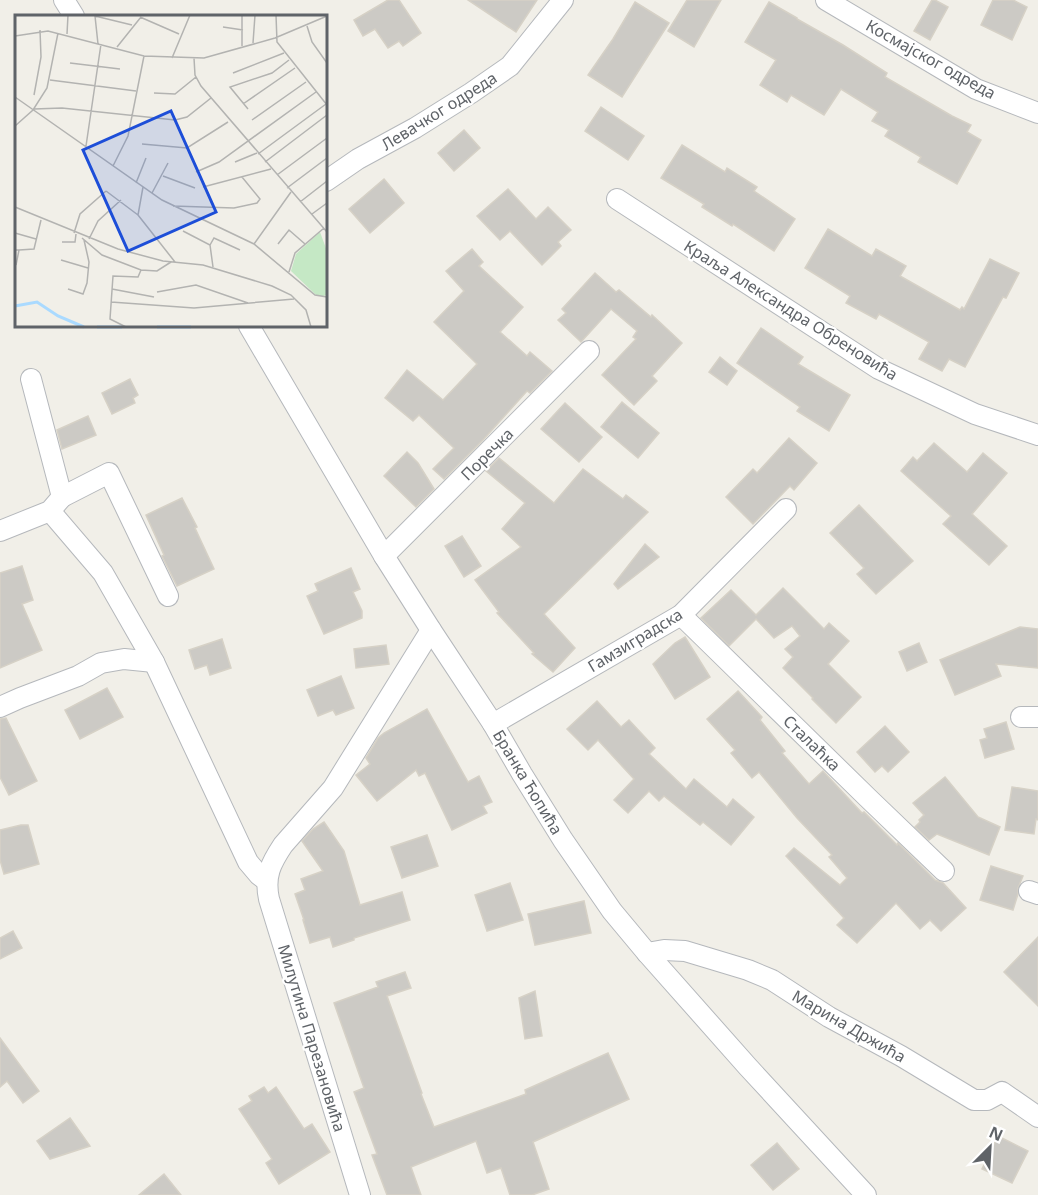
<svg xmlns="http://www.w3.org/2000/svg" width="1038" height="1195" viewBox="0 0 1038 1195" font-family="'Noto Sans',sans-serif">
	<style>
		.building { fill: #cccac5; stroke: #d6d1c6; stroke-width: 1.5 }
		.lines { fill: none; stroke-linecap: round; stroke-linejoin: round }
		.minor-casing { stroke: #b5b8bc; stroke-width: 22 }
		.minor { stroke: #fff; stroke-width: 20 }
		.labels { text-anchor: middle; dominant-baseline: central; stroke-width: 4.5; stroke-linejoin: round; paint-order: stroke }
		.street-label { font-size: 16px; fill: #5f6368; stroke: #fff }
		.inset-river { fill: none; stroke: #aadaff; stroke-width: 3 }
		.inset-road { fill: none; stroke: #b3b3b1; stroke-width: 1.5 }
		.view { fill: #1d4ed8; fill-opacity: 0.15; stroke: #1d4ed8; stroke-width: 3 }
		.inset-edge { fill: none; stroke: #5f6368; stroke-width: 3 }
	</style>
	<rect width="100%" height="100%" fill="#f1efe8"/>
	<g class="building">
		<path d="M388,0H399L421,33L403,46L399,41L388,48L375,29L363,36L354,20Z"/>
		<path d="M468,0H537L516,32Z"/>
		<path d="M687,0H721L694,47L668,31Z"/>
		<path d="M932,0H935L948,7L930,40L914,31Z"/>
		<path d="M993,0H1013L1027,7L1012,40L981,25Z"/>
		<path d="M635,2L669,23L622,97L588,75L613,39Z"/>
		<path d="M769,2L797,18V19L843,45L887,73L885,77L952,116L971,125L967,132L981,140L957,184L918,162L921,157L885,136L889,130L872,121L878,112L841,89L824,115L791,95L787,102L760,85L776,60L745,42Z"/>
		<path d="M601,107L644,136L628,160L585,131Z"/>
		<path d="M464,130L480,148L454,171L438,153Z"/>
		<path d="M682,145L725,172L727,168L757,187L754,191L795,219L774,251L733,224L732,226L702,207L704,204L661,178Z"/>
		<path d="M384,179L404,203L370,233L349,209Z"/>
		<path d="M508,189L536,219L548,207L571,230L558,242L561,246L542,265L510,231L500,240L477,216Z"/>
		<path d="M828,229L872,256L876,249L906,266L900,276L960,310L962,307L964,309L990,259L1019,273L1006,298L1003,297L965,367L949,359L942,371L919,359L929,342L879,314L876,319L846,303L850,296L805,268Z"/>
		<path d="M472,249L483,262L479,266L523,307L500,332L527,356L530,352L552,371L530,393L527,391L483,440L444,479L433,469L454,448L419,415L413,421L385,398L407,370L443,400L477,364L434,322L464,291L446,271Z"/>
		<path d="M595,273L616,292L619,290L651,317L652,315L682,343L652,376L657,381L634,405L602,375L636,339L633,337L637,331L611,309L581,342L558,320L566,313L562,309Z"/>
		<path d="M761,328L803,357L798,364L850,395L829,431L797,411L800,407L737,363Z"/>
		<path d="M720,357L737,371L727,385L709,372Z"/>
		<path d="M130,379L138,395L133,398L135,403L112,414L102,393Z"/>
		<path d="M622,402L659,433L638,458L601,427Z"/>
		<path d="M565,403L602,437L579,462L541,429Z"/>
		<path d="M88,416L96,435L62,449L57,430Z"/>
		<path d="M789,438L817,463L794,490L790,486L753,524L726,497L753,469L757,473Z"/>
		<path d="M934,443L967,472L983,453L1007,473L972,514L1007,546L989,565L943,524L951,516L901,471L913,457L917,461Z"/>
		<path d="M407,452L418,463L434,489L416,507L384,476Z"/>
		<path d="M499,458L554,503L583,469L623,499L626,495L648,512L544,614L575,648L553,672L532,654L534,653L497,613L499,612L475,580L521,547L502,529L525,503L486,471Z"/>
		<path d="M182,498L197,527L195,528L214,569L177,586L162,556L164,555L146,515Z"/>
		<path d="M859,505L913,561L876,594L857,574L864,568L830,533Z"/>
		<path d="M462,536L481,566L464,577L445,546Z"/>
		<path d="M645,544L659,557L618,589L614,584Z"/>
		<path d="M22,566L33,600L22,604L42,650L0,668V573Z"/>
		<path d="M351,568L360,589L353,592L362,611V618L324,634L307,596L318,591L315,584Z"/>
		<path d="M783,588L824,629L829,623L849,641L828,664L861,697L836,723L812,699L813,698L783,668L793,657L785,649L800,636L792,626L774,638L756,619L729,646L701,618L731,590L756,615Z"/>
		<path d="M1020,627L1038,629V668L996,664L1001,676L955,695L940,660Z"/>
		<path d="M685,637L710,677L675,699L653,664L675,643Z"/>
		<path d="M222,639L231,668L210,675L207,665L195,669L189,650Z"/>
		<path d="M919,643L927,662L907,671L899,652Z"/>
		<path d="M386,645L389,664L356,668L354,649Z"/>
		<path d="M341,676L354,708L336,715L333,710L318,716L307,690Z"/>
		<path d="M107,688L123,717L80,739L65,710Z"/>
		<path d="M738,691L762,717L760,720L785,751L782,753L809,784L823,771L862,813L864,812L897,845L898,843L935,880L943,883L966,908L941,931L930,920L920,929L896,903L857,943L837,925L844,918L786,856L794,848L840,885L847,878L829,857L832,855L797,818L759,772L752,778L731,753L735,750L707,719Z"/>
		<path d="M597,701L621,727L629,720L655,748L649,754L686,789L694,779L727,807L733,799L754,817L731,845L703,822L700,825L664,796L659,801L649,791L628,813L614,800L634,779L598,740L588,750L567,729Z"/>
		<path d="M427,709L468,782L479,776L492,802L483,806L487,813L452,830L425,773L419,776L416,770L377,801L356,775L370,764L366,758L378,738L384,733Z"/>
		<path d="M6,718L37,781L9,795L0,777V719Z"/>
		<path d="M1006,722L1014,749L985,758L980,740L987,738L984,729Z"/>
		<path d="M885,726L909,752L888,772L882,766L875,772L857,752Z"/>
		<path d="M945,777L978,817L1000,827L989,855L937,834L929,840L915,827L920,822L919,820L924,815L913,803Z"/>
		<path d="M1012,787L1038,791V820L1036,819L1034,834L1005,830Z"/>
		<path d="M324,822L344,851L360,905L402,892L410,920L354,938V940L333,947L330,937L310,943L303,920H304L295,894L305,890L301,879L323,871L302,841L313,829Z"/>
		<path d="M21,825H28L39,864L4,874L0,860V830Z"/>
		<path d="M427,835L438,866L402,878L391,847Z"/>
		<path d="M991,866L1023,876L1018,888V894L1013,910L980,900Z"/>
		<path d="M510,883L523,920L487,931L475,895Z"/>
		<path d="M584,901L591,933L535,945L528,914Z"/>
		<path d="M13,931L22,948L0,959V938Z"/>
		<path d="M1038,937V1006L1004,972Z"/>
		<path d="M405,972L411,988L387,996L422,1093L421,1094L434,1127L526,1094L525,1090L608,1053L629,1099L533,1142L549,1189L532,1195H510L501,1168L487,1173L476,1141L411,1167L421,1195H387L372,1155L377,1154L354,1092L364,1088L334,1003L378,987L376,982Z"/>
		<path d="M535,991L542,1036L525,1039L519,998Z"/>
		<path d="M0,1038L39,1091L23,1103L7,1081L0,1087Z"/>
		<path d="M264,1087L268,1093L276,1087L304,1129L312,1124L330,1152L279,1184L266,1163L272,1159L239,1109L252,1101L249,1096Z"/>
		<path d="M70,1118L90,1146L50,1159L37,1141Z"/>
		<path d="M998,1136L1028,1151L1012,1183L982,1169Z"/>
		<path d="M777,1143L799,1169L773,1190L751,1165Z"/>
		<path d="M164,1174L181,1195H139Z"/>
	</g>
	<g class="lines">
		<defs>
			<g id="minor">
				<path d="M64,0L74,16"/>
				<path d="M826,0L976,89L1038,113"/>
				<path d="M326,181L358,159L415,128L471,93L510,66L563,0"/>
				<path d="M617,199L879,369L975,414L1038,435"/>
				<path d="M249,326L384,556L431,630L493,724L522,774L563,840L612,911L647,953L748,1067L866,1195"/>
				<path d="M62,497L109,473L168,596"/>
				<path d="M50,511L103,573L154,662L248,862L259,875L267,881"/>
				<path d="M0,531L50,511L62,497L31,379"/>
				<path d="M384,556L589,351"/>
				<path d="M681,615L868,798L944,871"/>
				<path d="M0,707L20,698L78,676L101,663L124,659L154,662"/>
				<path d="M1021,717H1038"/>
				<path d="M493,724L681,615L786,509"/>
				<path d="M1029,891L1038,894"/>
				<path d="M647,953L664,950L685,951L748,970L772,980L829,1017L901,1056L974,1100H987L1002,1092L1038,1117"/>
				<path d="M360,1195L269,899C264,876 271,863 283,845L333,788L431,630"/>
			</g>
		</defs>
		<use href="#minor" class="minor-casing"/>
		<use href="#minor" class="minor"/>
	</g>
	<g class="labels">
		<g class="street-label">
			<text transform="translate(931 59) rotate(29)">Космајског одреда</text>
			<text transform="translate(439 111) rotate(-32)">Левачког одреда</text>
			<text transform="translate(791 310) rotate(32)">Краља Александра Обреновића</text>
			<text transform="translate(487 454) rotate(-45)">Поречка</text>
			<text transform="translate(635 640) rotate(-31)">Гамзиградска</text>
			<text transform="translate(812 743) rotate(44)">Сталаћка</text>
			<text transform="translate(528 782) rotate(59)">Бранка Ћопића</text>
			<text transform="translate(849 1026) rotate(30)">Марина Држића</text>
			<text transform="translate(312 1038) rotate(73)">Милутина Парезановића</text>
		</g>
	</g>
	<g transform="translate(15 15)">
		<rect width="312" height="312" fill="#f1efe8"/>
		<path d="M305,217L312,236V280L308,281H302L276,256L281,239Z" fill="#c5e8c5"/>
		<path class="inset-river" d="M0,291L22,287L43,301L69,312M82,312H107M142,312H176"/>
		<path class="inset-road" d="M261,0L262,27L312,90M125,2L164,19M292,11L297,27L312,48M208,12L228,15M52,19L53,0M0,21L33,16L129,41L189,43L260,23L312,1M238,28L240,0M83,29L80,1L117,10M227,31V0M102,32L126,2M157,43L175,0M179,43L180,60L186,71L312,217M55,48L105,54M218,58L269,38M35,65L121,76M139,78L160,79L181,62M19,80L26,42L25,15M0,82L147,185L239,229L300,280L312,282M228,89L280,53M19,94L47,93L160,105L172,102L196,83M233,94L215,72L257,58L274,45M237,105L291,67M0,111L18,95L32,73L43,18M127,129L172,133L213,107M71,131L86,29M243,139L311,89M220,147L242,138M250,147L312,100M98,151L113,121L129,41M181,157L204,147L301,77M262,160L312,123M148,161L180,173M121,168L131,143M128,172L123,200L160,247M188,172L256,154M272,173L312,143M91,176L123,200M137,178L153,148M285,187L312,166M158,191L219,193L242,188L245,184L227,162M0,192L103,234L148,246L188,250L257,271L276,280L291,295L296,312M297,199L312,188M168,216L195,230L198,252M0,218L21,224M59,218L65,199L91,176M67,223L87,240L126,255L142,256L156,247M74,224L83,206L106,185M47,227H60L61,219M239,229L276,177M263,229L274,215L290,229M195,230L199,223L225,235M0,235H4L1,250M4,235L19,234L26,205M46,245L73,253M274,257L280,238L309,213M53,274L68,279L72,268L74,247L69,225M97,274L139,282M142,277L181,270L233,288M96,287L179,293L279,284M111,312L95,304L98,261L123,262L126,255"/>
		<path class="view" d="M156,96L201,197L113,236L68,135Z"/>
		<rect width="312" height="312" class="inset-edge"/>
	</g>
	<g transform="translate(990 1147) rotate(24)" stroke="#ffffff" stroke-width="4.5" paint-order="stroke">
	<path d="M0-4.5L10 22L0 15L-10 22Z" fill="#5f6368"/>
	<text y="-9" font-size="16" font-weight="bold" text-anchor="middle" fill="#5f6368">N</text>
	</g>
</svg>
